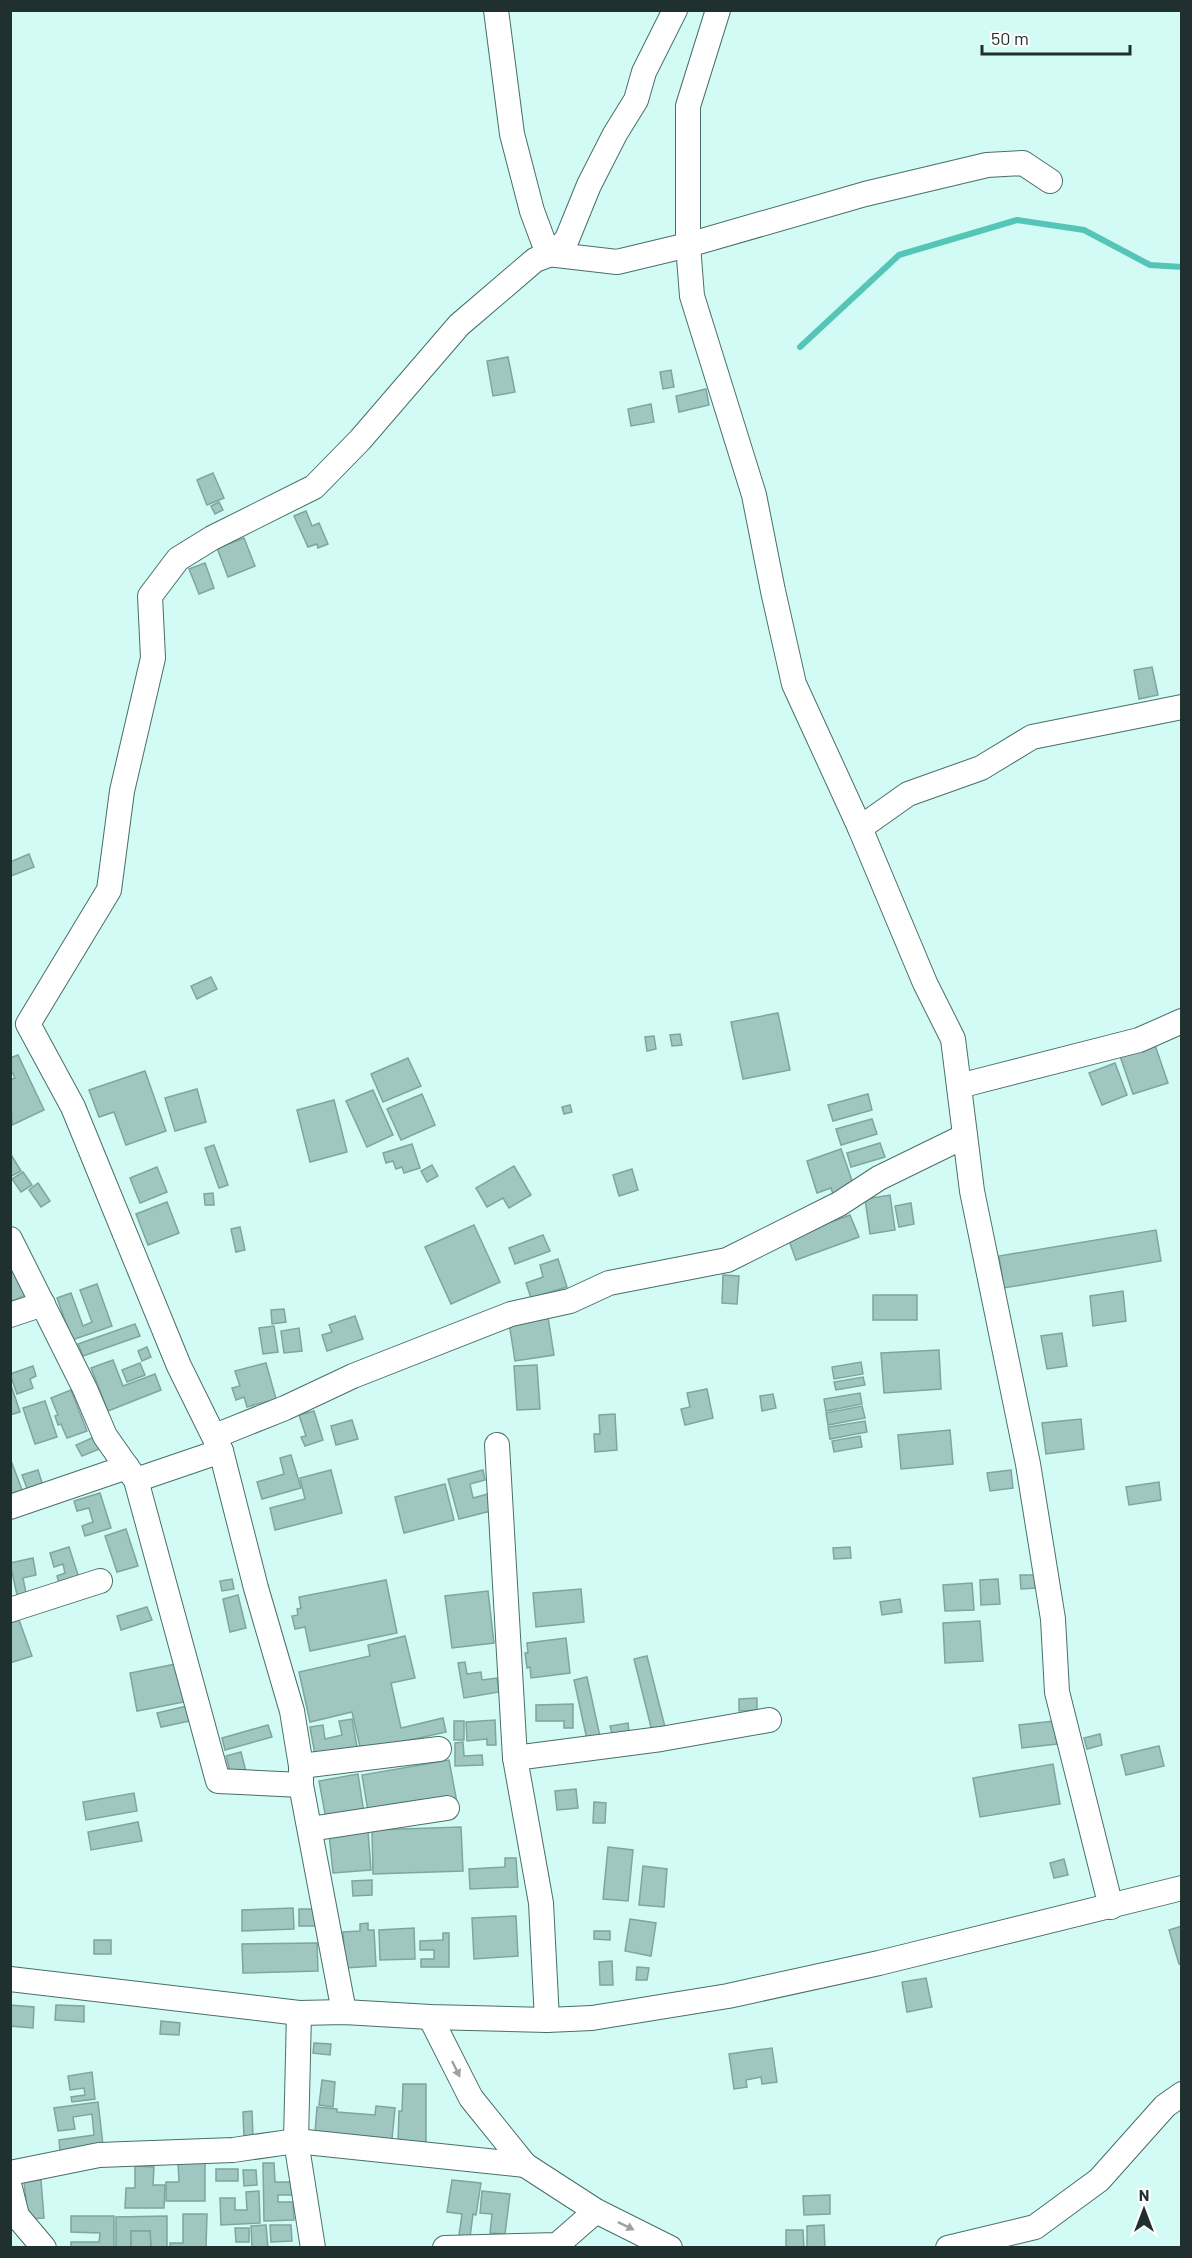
<svg xmlns="http://www.w3.org/2000/svg" width="1192" height="2258" viewBox="0 0 1192 2258" font-family="Barlow,sans-serif">
	<style>
		.lines { fill: none; stroke-linecap: round; stroke-linejoin: round }
		.stream { stroke: #54c5b7; stroke-width: 6 }
		.building { fill: #9fc7c0; stroke: #7ea59f; stroke-width: 1.5 }
		.minor-casing { stroke: #496f69; stroke-width: 26 }
		.minor { stroke: #fff; stroke-width: 24 }
		.oneway { fill: #9ba2a1 }
	</style>
	<rect width="100%" height="100%" fill="#d1fbf4"/>
	<g class="lines">
		<path class="stream" d="M800,347L899,255L1017,220L1084,230L1150,265L1182,267"/>
	</g>
	<g class="building">
		<path d="M508,357L515,392L493,396L487,361Z"/>
		<path d="M671,370L674,387L663,389L660,372Z"/>
		<path d="M706,389L709,405L679,412L676,396Z"/>
		<path d="M651,404L654,422L631,426L628,409Z"/>
		<path d="M213,473L224,498L207,505L197,480Z"/>
		<path d="M219,502L223,510L215,514L211,506Z"/>
		<path d="M306,511L312,526L319,523L328,544L318,548L317,544L308,547L294,516Z"/>
		<path d="M244,538L255,566L228,577L217,548Z"/>
		<path d="M205,563L214,588L199,594L189,569Z"/>
		<path d="M1152,667L1158,695L1139,699L1134,670Z"/>
		<path d="M29,854L34,867L11,876L10,862Z"/>
		<path d="M211,977L217,989L197,999L191,986Z"/>
		<path d="M778,1013L790,1070L743,1079L731,1022Z"/>
		<path d="M680,1034L682,1045L672,1046L670,1035Z"/>
		<path d="M654,1036L656,1049L647,1051L645,1037Z"/>
		<path d="M1155,1045L1168,1083L1133,1094L1120,1056Z"/>
		<path d="M18,1055L44,1110L12,1125L10,1080L15,1078L10,1068V1058Z"/>
		<path d="M408,1058L421,1086L383,1102L371,1074Z"/>
		<path d="M1115,1063L1127,1095L1102,1105L1089,1073Z"/>
		<path d="M145,1071L166,1131L126,1145L114,1112L99,1117L89,1090Z"/>
		<path d="M197,1089L206,1122L175,1131L165,1098Z"/>
		<path d="M373,1090L393,1135L367,1147L346,1101Z"/>
		<path d="M422,1094L435,1125L401,1140L387,1109Z"/>
		<path d="M868,1094L872,1110L833,1121L828,1105Z"/>
		<path d="M334,1100L347,1152L310,1162L297,1110Z"/>
		<path d="M570,1105L572,1112L564,1114L562,1107Z"/>
		<path d="M872,1119L877,1134L841,1145L836,1129Z"/>
		<path d="M880,1143L885,1157L851,1167L847,1153Z"/>
		<path d="M412,1144L420,1168L404,1173L402,1167L396,1169L393,1161L386,1163L383,1153Z"/>
		<path d="M214,1145L228,1185L219,1188L205,1148Z"/>
		<path d="M841,1149L855,1189L834,1197L831,1188L817,1193L807,1161Z"/>
		<path d="M10,1153L21,1171L10,1177Z"/>
		<path d="M432,1165L438,1176L427,1182L421,1171Z"/>
		<path d="M514,1166L531,1195L509,1208L503,1198L487,1207L476,1188Z"/>
		<path d="M157,1167L167,1192L140,1203L130,1178Z"/>
		<path d="M632,1169L638,1190L619,1196L613,1175Z"/>
		<path d="M23,1172L32,1185L21,1192L12,1179Z"/>
		<path d="M38,1183L50,1201L41,1207L29,1190Z"/>
		<path d="M213,1193L214,1205H205L204,1194Z"/>
		<path d="M890,1195L895,1230L870,1234L865,1199Z"/>
		<path d="M167,1202L179,1233L148,1245L136,1214Z"/>
		<path d="M911,1203L914,1224L899,1227L895,1206Z"/>
		<path d="M850,1215L859,1237L796,1260L788,1238Z"/>
		<path d="M474,1225L500,1282L451,1304L425,1247Z"/>
		<path d="M240,1227L245,1250L236,1252L231,1229Z"/>
		<path d="M1156,1230L1161,1261L1004,1288L999,1256Z"/>
		<path d="M543,1235L550,1251L515,1264L509,1248Z"/>
		<path d="M558,1259L567,1287L531,1298L526,1283L543,1277L540,1265Z"/>
		<path d="M10,1262L26,1295L10,1302Z"/>
		<path d="M723,1275L739,1276L737,1304L722,1303Z"/>
		<path d="M97,1284L112,1326L72,1340L57,1298L71,1293L83,1326L92,1322L80,1290Z"/>
		<path d="M1123,1291L1126,1321L1093,1326L1090,1296Z"/>
		<rect x="873" y="1295" width="44" height="25"/>
		<path d="M284,1309L286,1322L272,1324L271,1310Z"/>
		<path d="M355,1316L363,1339L327,1351L322,1335L332,1332L329,1325Z"/>
		<path d="M548,1317L554,1355L515,1361L509,1323Z"/>
		<path d="M135,1324L140,1336L83,1356L78,1344Z"/>
		<path d="M274,1326L278,1352L263,1354L259,1328Z"/>
		<path d="M299,1328L302,1351L284,1353L281,1331Z"/>
		<path d="M1062,1333L1067,1366L1047,1369L1041,1336Z"/>
		<path d="M147,1347L151,1357L142,1361L138,1351Z"/>
		<path d="M939,1350L941,1389L884,1393L881,1353Z"/>
		<path d="M113,1360L123,1386L155,1374L161,1390L108,1411L91,1368Z"/>
		<path d="M861,1362L863,1374L834,1379L832,1367Z"/>
		<path d="M140,1363L145,1375L127,1382L122,1370Z"/>
		<path d="M266,1363L276,1399L247,1407L244,1397L236,1400L232,1388L240,1386L235,1371Z"/>
		<path d="M537,1365L540,1409L517,1410L514,1366Z"/>
		<path d="M33,1366L36,1376L30,1379L33,1388L17,1394L10,1374Z"/>
		<path d="M863,1377L865,1385L836,1390L834,1382Z"/>
		<path d="M10,1382L20,1412L10,1415Z"/>
		<path d="M707,1389L713,1418L685,1425L681,1409L690,1407L687,1393Z"/>
		<path d="M71,1390L87,1431L67,1438L61,1424L58,1425L55,1416L58,1415L51,1398Z"/>
		<path d="M860,1393L862,1404L826,1411L824,1399Z"/>
		<path d="M773,1394L776,1408L762,1411L760,1396Z"/>
		<path d="M45,1401L57,1437L35,1444L23,1408Z"/>
		<path d="M862,1406L865,1418L828,1425L826,1413Z"/>
		<path d="M314,1411L323,1440L305,1446L301,1437L306,1436L299,1415Z"/>
		<path d="M615,1414L617,1450L595,1452L594,1434H600L599,1415Z"/>
		<path d="M1081,1419L1084,1449L1046,1454L1042,1423Z"/>
		<path d="M352,1420L358,1439L336,1445L331,1426Z"/>
		<path d="M865,1421L867,1432L830,1439L828,1427Z"/>
		<path d="M950,1430L953,1464L901,1469L898,1435Z"/>
		<path d="M860,1436L862,1447L834,1452L832,1441Z"/>
		<path d="M94,1437L99,1449L82,1456L76,1445Z"/>
		<path d="M291,1455L301,1488L262,1499L257,1482L284,1474L280,1458Z"/>
		<path d="M10,1458L24,1495L10,1500Z"/>
		<path d="M38,1470L43,1486L28,1491L22,1475Z"/>
		<path d="M331,1470L342,1513L275,1530L270,1508L305,1499L300,1478Z"/>
		<path d="M483,1470L485,1480L470,1484L473,1498L495,1492L499,1509L459,1519L448,1479Z"/>
		<path d="M1011,1470L1013,1488L990,1491L987,1473Z"/>
		<path d="M1159,1482L1161,1500L1129,1505L1126,1487Z"/>
		<path d="M445,1484L454,1520L404,1533L395,1497Z"/>
		<path d="M100,1493L111,1528L85,1536L82,1526L93,1522L89,1508L77,1511L74,1501Z"/>
		<path d="M126,1529L138,1566L117,1572L105,1536Z"/>
		<path d="M69,1547L80,1581L60,1587L57,1576L65,1573L63,1564L54,1567L50,1553Z"/>
		<path d="M850,1547L851,1558L834,1559L833,1548Z"/>
		<path d="M33,1558L36,1575L23,1578L26,1593L17,1595L10,1563Z"/>
		<path d="M1020,1575H1035L1036,1588L1021,1589Z"/>
		<path d="M232,1579L234,1589L222,1591L220,1581Z"/>
		<path d="M998,1579L1000,1604L981,1605L980,1580Z"/>
		<path d="M386,1580L397,1633L310,1651L305,1627L295,1629L292,1616L298,1615L297,1609L301,1608L299,1597Z"/>
		<path d="M972,1583L974,1610L945,1611L943,1585Z"/>
		<path d="M581,1589L584,1622L536,1627L533,1593Z"/>
		<path d="M488,1591L494,1643L452,1648L445,1596Z"/>
		<path d="M238,1595L246,1628L230,1632L223,1599Z"/>
		<path d="M900,1599L902,1612L882,1615L880,1602Z"/>
		<path d="M147,1607L152,1620L121,1630L117,1616Z"/>
		<path d="M19,1620L32,1656L10,1663V1623Z"/>
		<path d="M980,1621L983,1661L945,1663L943,1623Z"/>
		<path d="M405,1636L415,1678L391,1683L401,1728L443,1718L446,1732L361,1751L352,1712L310,1722L299,1672L370,1656L368,1645Z"/>
		<path d="M566,1638L570,1673L531,1678L530,1667L527,1668L525,1653H528L527,1643Z"/>
		<path d="M647,1656L665,1727L652,1731L634,1659Z"/>
		<path d="M465,1662L467,1674L481,1672L482,1680L497,1678L499,1692L464,1698L458,1663Z"/>
		<path d="M176,1664L184,1702L137,1711L130,1673Z"/>
		<path d="M587,1677L601,1741L588,1744L574,1680Z"/>
		<path d="M757,1698V1710L739,1711V1699Z"/>
		<path d="M573,1704V1728H564V1721H536V1705Z"/>
		<path d="M187,1706L190,1721L161,1727L157,1713Z"/>
		<path d="M352,1719L358,1752L316,1760L310,1727L323,1725L325,1739L342,1735L339,1721Z"/>
		<path d="M495,1720L496,1745H487V1739L467,1741L466,1722Z"/>
		<rect x="454" y="1721" width="10" height="19"/>
		<path d="M1054,1721L1057,1744L1022,1748L1019,1725Z"/>
		<path d="M628,1723L629,1731L612,1734L610,1726Z"/>
		<path d="M268,1725L272,1737L225,1750L222,1738Z"/>
		<path d="M1100,1734L1102,1745L1087,1749L1084,1738Z"/>
		<path d="M463,1742L464,1756L482,1755L483,1765L455,1766V1743Z"/>
		<path d="M1159,1746L1164,1766L1126,1775L1121,1755Z"/>
		<path d="M241,1752L246,1772L231,1775L226,1756Z"/>
		<path d="M449,1760L457,1803L369,1818L362,1775Z"/>
		<path d="M1053,1764L1060,1804L980,1817L973,1778Z"/>
		<path d="M358,1774L364,1813L326,1819L319,1781Z"/>
		<path d="M576,1789L578,1808L557,1810L555,1791Z"/>
		<path d="M134,1793L137,1811L86,1820L83,1802Z"/>
		<path d="M594,1802L606,1803L605,1823H593Z"/>
		<path d="M138,1822L142,1841L91,1850L88,1832Z"/>
		<path d="M461,1827L463,1871L373,1874L372,1830Z"/>
		<path d="M368,1831L371,1870L333,1873L329,1834Z"/>
		<path d="M608,1847L633,1850L628,1901L603,1899Z"/>
		<path d="M505,1858H516L518,1887L470,1889L469,1869L505,1867Z"/>
		<path d="M1064,1859L1068,1875L1054,1878L1050,1863Z"/>
		<path d="M643,1866L667,1869L664,1907L639,1905Z"/>
		<path d="M372,1880V1895L353,1896L352,1881Z"/>
		<path d="M293,1908L294,1929L242,1931V1910Z"/>
		<rect x="299" y="1909" width="16" height="17"/>
		<path d="M516,1916L518,1956L474,1959L472,1918Z"/>
		<path d="M630,1919L656,1923L651,1956L625,1951Z"/>
		<path d="M368,1923V1930H374L376,1966L345,1968L343,1932L360,1931V1924Z"/>
		<path d="M1182,1926V1963L1179,1964L1169,1930Z"/>
		<path d="M414,1928L415,1959L380,1960L379,1930Z"/>
		<path d="M594,1931H610V1940L594,1939Z"/>
		<path d="M443,1933H449V1967H421V1959H434V1950H420V1941L443,1940Z"/>
		<rect x="94" y="1940" width="17" height="14"/>
		<path d="M317,1943L318,1971L243,1973L242,1944Z"/>
		<path d="M612,1961L613,1985H600L599,1962Z"/>
		<path d="M637,1967L649,1968L647,1980H636Z"/>
		<path d="M926,1978L932,2007L907,2012L902,1982Z"/>
		<path d="M10,2005L34,2007L33,2028L10,2026Z"/>
		<path d="M56,2005L84,2006V2022L55,2020Z"/>
		<path d="M161,2021L180,2023L179,2035L160,2034Z"/>
		<path d="M314,2043L331,2044L330,2055L313,2053Z"/>
		<path d="M772,2048L777,2082L762,2084L761,2077L746,2080L747,2087L734,2089L729,2054Z"/>
		<path d="M92,2072L95,2099L72,2102L71,2097L85,2095L84,2088L70,2090L68,2076Z"/>
		<path d="M322,2080L335,2082L333,2107L319,2105Z"/>
		<path d="M403,2084H426V2143H398L399,2111H402Z"/>
		<path d="M98,2102L103,2145L60,2151L59,2140L94,2135L92,2114L73,2117L75,2129L58,2131L54,2108Z"/>
		<path d="M376,2106L395,2108L392,2139L315,2133L317,2107L337,2109V2112L375,2115Z"/>
		<path d="M252,2111L253,2137L244,2138L243,2112Z"/>
		<path d="M178,2162H205V2201H166V2182H179Z"/>
		<path d="M263,2163H274L275,2182H293L294,2195H278V2202H293L294,2220L264,2221Z"/>
		<path d="M135,2166L154,2167L153,2185H165L164,2208H125L126,2188H135Z"/>
		<rect x="216" y="2169" width="22" height="12"/>
		<path d="M243,2170H256L257,2185L244,2186Z"/>
		<path d="M41,2180L44,2218L28,2219L24,2182Z"/>
		<path d="M452,2180L481,2183L476,2215L473,2214L470,2237L459,2235L462,2214L447,2212Z"/>
		<path d="M259,2191L260,2223L221,2225L220,2198H235V2210H247L246,2192Z"/>
		<path d="M482,2191L510,2194L505,2234L490,2233L492,2214L480,2213Z"/>
		<path d="M830,2195V2214L804,2215L803,2196Z"/>
		<path d="M183,2214H207L206,2248H170V2243H183Z"/>
		<path d="M71,2216H114V2248H71V2242H99L100,2233L71,2232Z"/>
		<path d="M167,2216V2248H151L150,2231H131V2248H116V2217Z"/>
		<path d="M266,2225L268,2248H252L251,2226Z"/>
		<path d="M270,2225H291L292,2241L271,2242Z"/>
		<path d="M824,2225L825,2248H807V2226Z"/>
		<path d="M235,2228H249V2242H236Z"/>
		<path d="M786,2230H803L804,2248H786Z"/>
		<path d="M131,2231H150L151,2248H131Z"/>
	</g>
	<g class="lines">
		<defs>
			<g id="minor">
				<path d="M496,10L512,134L532,211L548,254L617,262L688,245L865,194L987,165L1023,163L1050,181"/>
				<path d="M718,10L688,106V245L692,296L754,495L773,591L794,684L860,828"/>
				<path d="M959,1086L1139,1040L1182,1021"/>
				<path d="M10,1239L85,1389L105,1436L136,1480L218,1781L301,1785"/>
				<path d="M10,1315L43,1304"/>
				<path d="M215,1436L285,1408L353,1376L511,1314L570,1301L609,1283L727,1260L839,1204L879,1178L965,1136"/>
				<path d="M497,1445L515,1758L541,1903L547,2020"/>
				<path d="M136,1480L221,1451"/>
				<path d="M10,1507L127,1467"/>
				<path d="M10,1610L100,1581"/>
				<path d="M515,1758L661,1739L769,1720"/>
				<path d="M301,1766L439,1749"/>
				<path d="M310,1829L447,1808"/>
				<path d="M1111,1907L1057,1692L1053,1619L1028,1464L972,1191L953,1039L925,983L860,828L908,794L981,768L1032,737L1182,707"/>
				<path d="M10,1979L299,2013L344,2012L430,2017L547,2020L592,2018L728,1996L879,1963L1182,1888"/>
				<path d="M344,2012L301,1785V1766L292,1711L256,1588L221,1451L179,1366L73,1107L28,1024L109,890L122,791L153,658L150,596L178,559L212,538L314,487L360,440L459,325L535,260L556,252L567,239L589,185L615,134L636,100L644,72L675,10"/>
				<path d="M299,2013L296,2141L313,2248"/>
				<path d="M430,2017L471,2098L525,2165L596,2211L670,2248"/>
				<path d="M10,2173L99,2155L233,2150L296,2141L525,2165"/>
				<path d="M10,2188L17,2216L44,2248"/>
				<path d="M445,2248L557,2245L596,2211"/>
				<path d="M948,2248L1035,2227L1099,2180L1165,2106L1182,2094"/>
			</g>
		</defs>
		<use href="#minor" class="minor-casing"/>
		<use href="#minor" class="minor"/>
	</g>
	<defs><path id="oneway-solid" d="M-6-.8H1V-3.2L6.5 0L1 3.2V.8H-6Z" transform="scale(1.5)"/></defs>
	<g class="oneway">
		<use href="#oneway-solid" transform="translate(456 2069) rotate(64)"/>
		<use href="#oneway-solid" transform="translate(626 2226) rotate(26)"/>
	</g>
	<rect width="1192" height="2258" fill="none" stroke="#20302e" stroke-width="24"/>
	<g transform="translate(1144 2210)" stroke="#fefefe" stroke-width="4.5" paint-order="stroke">
	<path d="M0-4.5L10 22L0 15L-10 22Z" fill="#20302e"/>
	<text y="-9" font-size="16" font-weight="bold" text-anchor="middle" fill="#20302e">N</text>
	</g>
	<path d="M982 45v9h148v-9" fill="none" stroke="#20302e" stroke-width="3"/>
	<text x="991" y="45" font-size="18" fill="#20302e" stroke="#fefefe" stroke-width="4.5" paint-order="stroke">50 m</text>
</svg>
